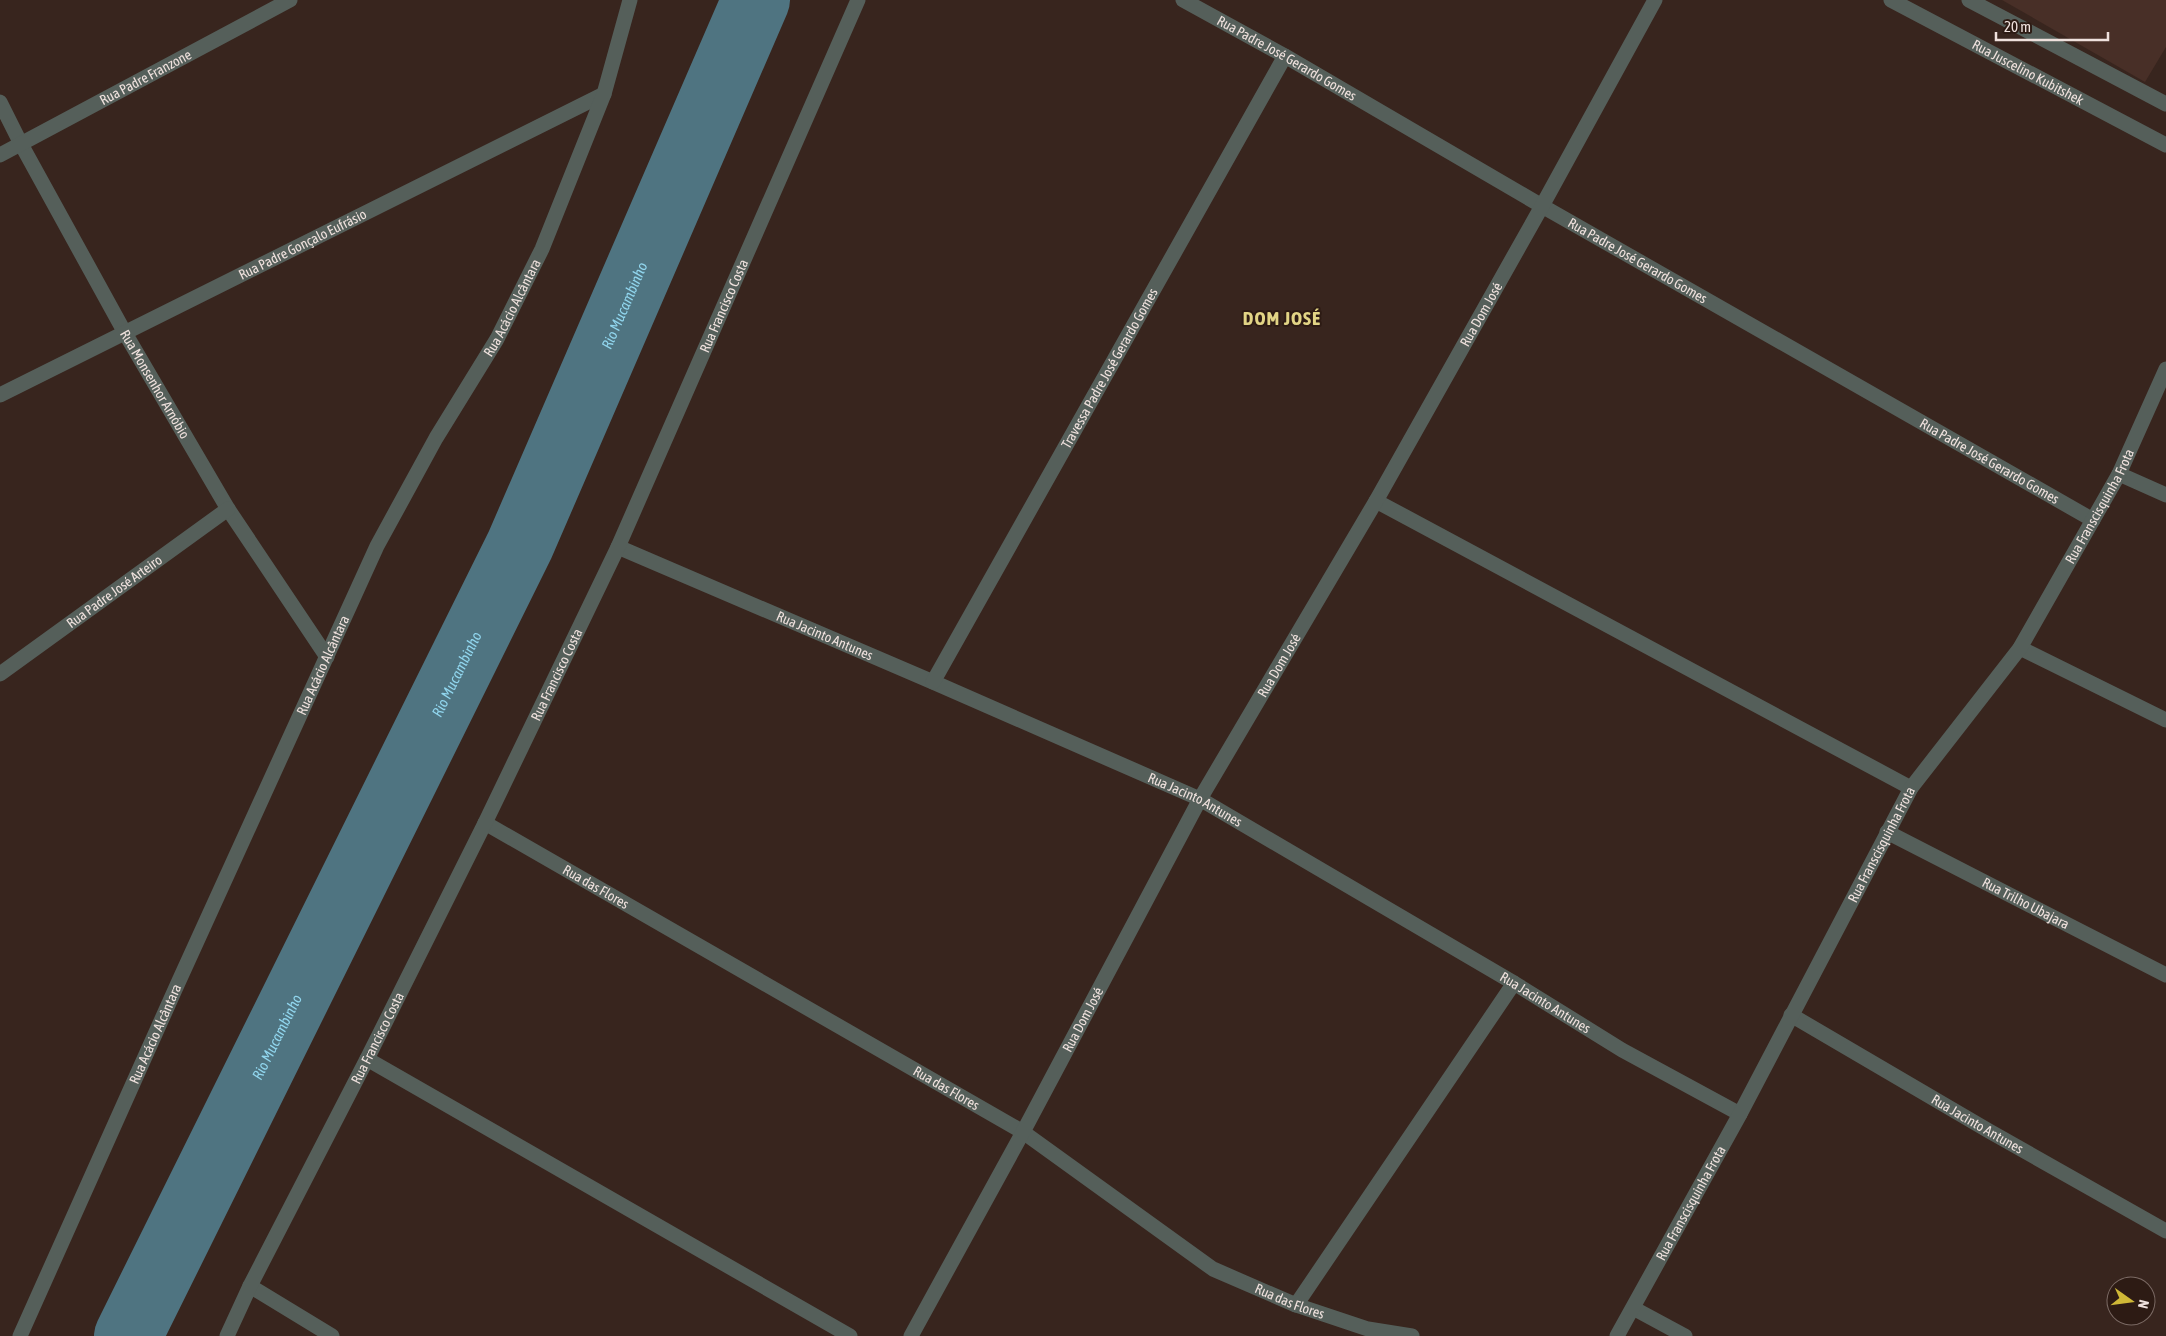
<svg xmlns="http://www.w3.org/2000/svg" width="2166" height="1336" viewBox="0 0 2166 1336" font-family="'Asap Condensed',sans-serif">
	<style>
		.built { fill: #482f27 }
		.lines { fill: none; stroke-linecap: round; stroke-linejoin: round }
		.river { stroke: #4f7481; stroke-width: 68 }
		.street { stroke: #555f5a; stroke-width: 15 }
		.labels { text-anchor: middle; dominant-baseline: central; stroke-width: 4; stroke-linejoin: round; paint-order: stroke }
		.street-label { font-size: 14px; fill: #efe1dd; stroke: #2d1b14 }
		.water-label { font-size: 15px; font-style: italic; fill: #91d6ee; stroke: #2d1b14 }
		.district-label { font-size: 19px; font-weight: bold; letter-spacing: 1px; fill: #e2d485; stroke: #2d1b14 }
	</style>
	<rect width="100%" height="100%" fill="#38251e"/>
	<path class="built" d="M2002,0H2166V47L2145,82Z"/>
	<g class="lines">
		<path class="river" id="s1" d="M128,1336L520,545L756,0"/>
		<g class="street">
			<path id="s2" d="M1183,0L1285,56L1542,206L2093,520"/>
			<path id="s3" d="M1891,0L2166,145"/>
			<path d="M1969,0L2166,104"/>
			<path id="s4" d="M0,102L21,144L125,333L228,509L327,657"/>
			<path id="s5" d="M0,155L290,0"/>
			<path id="s6" d="M0,395L604,94"/>
			<path d="M2119,474L2166,495"/>
			<path d="M1376,501L1911,788"/>
			<path id="s7" d="M618,547L933,682L1200,799L1514,983L1622,1050L1740,1114"/>
			<path d="M2020,648L2166,720"/>
			<path id="s8" d="M0,674L228,509"/>
			<path id="s9" d="M933,682L1285,56"/>
			<path id="s10" d="M485,823L1023,1132L1213,1269L1296,1305L1368,1329L1412,1336"/>
			<path id="s11" d="M1887,832L2166,975"/>
			<path id="s12" d="M1791,1015L1989,1131L2166,1231"/>
			<path d="M367,1059L850,1336"/>
			<path d="M250,1286L332,1336"/>
			<path d="M1296,1305L1514,983"/>
			<path d="M1633,1308L1685,1336"/>
			<path id="s13" d="M20,1336L178,983L377,546L436,438L497,339L542,249L604,94L630,0"/>
			<path id="s14" d="M227,1336L250,1286L367,1059L485,823L618,547L858,0"/>
			<path id="s15" d="M911,1336L1023,1132L1200,799L1376,501L1542,206L1655,0"/>
			<path id="s16" d="M1617,1336L1740,1114L1911,788L2020,648L2119,474L2166,369"/>
		</g>
	</g>
	<g class="labels">
		<g class="street-label">
			<text stroke="none"><textPath href="#s2" startOffset="119">Rua Padre José Gerardo Gomes</textPath></text>
			<text stroke="none"><textPath href="#s3" startOffset="155">Rua Juscelino Kubitshek</textPath></text>
			<text stroke="none"><textPath href="#s5" startOffset="165">Rua Padre Franzone</textPath></text>
			<text stroke="none"><textPath href="#s6" startOffset="338">Rua Padre Gonçalo Eufrásio</textPath></text>
			<text stroke="none"><textPath href="#s2" startOffset="524">Rua Padre José Gerardo Gomes</textPath></text>
			<text stroke="none"><textPath href="#s14" startOffset="1144">Rua Francisco Costa</textPath></text>
			<text stroke="none"><textPath href="#s13" startOffset="1141">Rua Acácio Alcântara</textPath></text>
			<text stroke="none"><textPath href="#s15" startOffset="1170">Rua Dom José</textPath></text>
			<text stroke="none"><textPath href="#s9" startOffset="360">Travessa Padre José Gerardo Gomes</textPath></text>
			<text stroke="none"><textPath href="#s4" startOffset="322">Rua Monsenhor Arnóbio</textPath></text>
			<text stroke="none"><textPath href="#s2" startOffset="929">Rua Padre José Gerardo Gomes</textPath></text>
			<text stroke="none"><textPath href="#s16" startOffset="962">Rua Franscisquinha Frota</textPath></text>
			<text stroke="none"><textPath href="#s8" startOffset="141">Rua Padre José Arteiro</textPath></text>
			<text stroke="none"><textPath href="#s7" startOffset="225">Rua Jacinto Antunes</textPath></text>
			<text stroke="none"><textPath href="#s15" startOffset="765">Rua Dom José</textPath></text>
			<text stroke="none"><textPath href="#s13" startOffset="736">Rua Acácio Alcântara</textPath></text>
			<text stroke="none"><textPath href="#s14" startOffset="739">Rua Francisco Costa</textPath></text>
			<text stroke="none"><textPath href="#s7" startOffset="630">Rua Jacinto Antunes</textPath></text>
			<text stroke="none"><textPath href="#s16" startOffset="558">Rua Franscisquinha Frota</textPath></text>
			<text stroke="none"><textPath href="#s10" startOffset="128">Rua das Flores</textPath></text>
			<text stroke="none"><textPath href="#s11" startOffset="156">Rua Trilho Ubajara</textPath></text>
			<text stroke="none"><textPath href="#s7" startOffset="1035">Rua Jacinto Antunes</textPath></text>
			<text stroke="none"><textPath href="#s15" startOffset="360">Rua Dom José</textPath></text>
			<text stroke="none"><textPath href="#s13" startOffset="331">Rua Acácio Alcântara</textPath></text>
			<text stroke="none"><textPath href="#s14" startOffset="334">Rua Francisco Costa</textPath></text>
			<text stroke="none"><textPath href="#s10" startOffset="532">Rua das Flores</textPath></text>
			<text stroke="none"><textPath href="#s12" startOffset="216">Rua Jacinto Antunes</textPath></text>
			<text stroke="none"><textPath href="#s16" startOffset="152">Rua Franscisquinha Frota</textPath></text>
			<text stroke="none"><textPath href="#s10" startOffset="938">Rua das Flores</textPath></text>
		</g>
		<g class="water-label">
			<text stroke="none"><textPath href="#s1" startOffset="1144">Rio Mucambinho</textPath></text>
			<text stroke="none"><textPath href="#s1" startOffset="739">Rio Mucambinho</textPath></text>
			<text stroke="none"><textPath href="#s1" startOffset="334">Rio Mucambinho</textPath></text>
		</g>
		<g class="district-label">
			<text x="1282" y="318">DOM JOSÉ</text>
		</g>
	</g>
	<g transform="translate(2131 1301) rotate(104)"><circle r="24" fill="#2d1b14" stroke="#7b6a64"/>
	<path d="M0-4L9 19L0 12L-9 19Z" fill="#cfb837"/>
	<text y="-8" font-size="14" font-weight="bold" text-anchor="middle" fill="#efe1dd">N</text>
	</g>
	<path d="M1996 32v8h112v-8" fill="none" stroke="#efe1dd" stroke-width="2.5"/>
	<text x="2004" y="32" font-size="15" fill="#efe1dd" stroke="#2d1b14" stroke-width="4" paint-order="stroke">20 m</text>
</svg>
